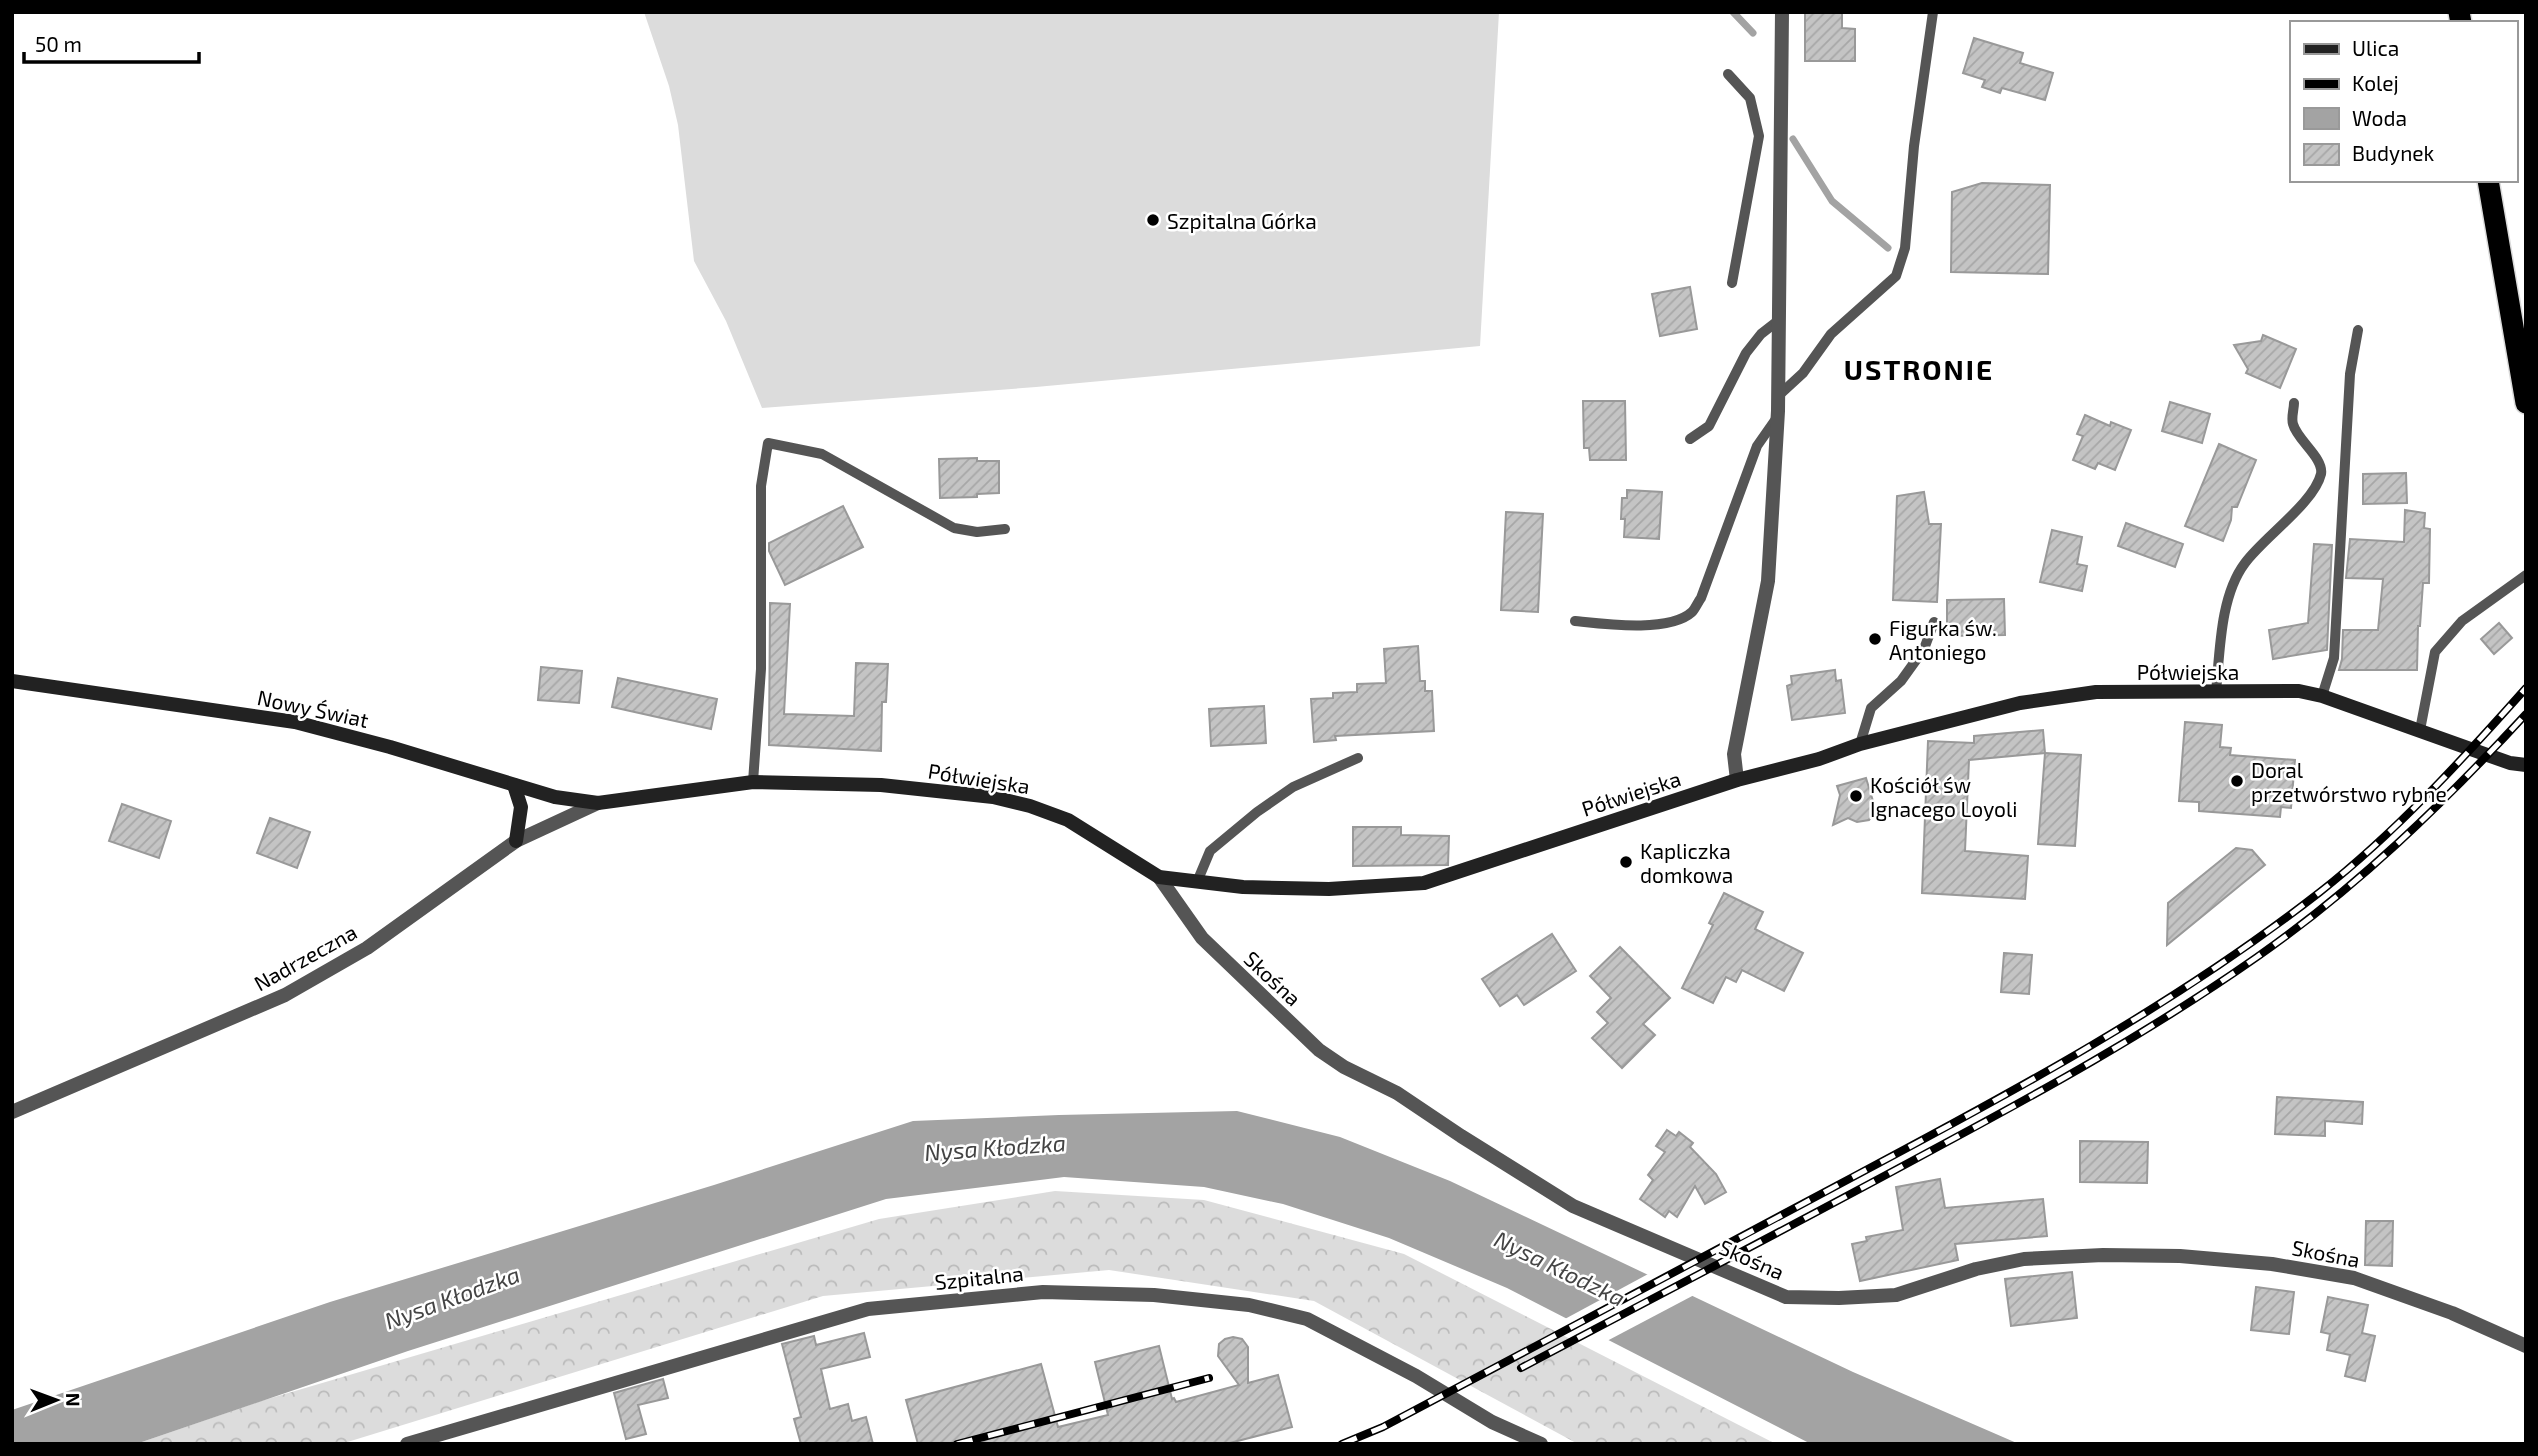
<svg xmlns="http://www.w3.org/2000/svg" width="2538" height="1456" viewBox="0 0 2538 1456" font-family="'Exo 2',sans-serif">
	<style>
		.grass { fill: #dcdcdc }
		.forest { fill: url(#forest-crowns) }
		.water { fill: #a3a3a3 }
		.pier { fill: #fff }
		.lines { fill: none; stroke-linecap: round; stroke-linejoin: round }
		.stream { stroke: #a3a3a3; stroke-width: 7 }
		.building { fill: url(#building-hatch); stroke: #999; stroke-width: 2 }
		.highway-casing { stroke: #dbdbdb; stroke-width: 24 }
		.lane { stroke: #555; stroke-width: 10 }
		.street { stroke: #555; stroke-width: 14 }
		.secondary { stroke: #222; stroke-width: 14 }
		.highway { stroke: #000; stroke-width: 21 }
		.rail-casing { stroke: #000; stroke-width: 8 }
		.rail { stroke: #fff; stroke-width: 5; stroke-dasharray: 16; stroke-linecap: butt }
		.poi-dot { fill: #000; stroke: #fff; stroke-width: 2.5 }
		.labels { text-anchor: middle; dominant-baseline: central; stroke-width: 5; stroke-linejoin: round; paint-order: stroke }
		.poi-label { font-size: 21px; fill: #000; stroke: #fff; text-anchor: start }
		.street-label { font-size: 21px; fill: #000; stroke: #fff }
		.water-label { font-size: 23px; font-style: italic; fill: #444; stroke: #fff }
		.district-label { font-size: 28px; font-weight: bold; letter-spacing: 2px; fill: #000; stroke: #fff }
	</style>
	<defs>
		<pattern id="forest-crowns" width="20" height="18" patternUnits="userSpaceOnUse" patternTransform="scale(1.75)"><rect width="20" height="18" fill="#dcdcdc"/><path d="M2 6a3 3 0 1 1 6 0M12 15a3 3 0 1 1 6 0" fill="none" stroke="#bbb"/></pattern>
		<pattern id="building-hatch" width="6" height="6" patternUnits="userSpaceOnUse" patternTransform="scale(1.75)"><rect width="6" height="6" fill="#c4c4c4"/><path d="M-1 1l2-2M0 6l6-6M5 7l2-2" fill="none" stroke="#a7a7a7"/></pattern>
	</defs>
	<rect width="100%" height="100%" fill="#fff"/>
	<path class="grass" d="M644,12H1499L1480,346L1036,387L762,408L726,321L694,261L678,125L669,86Z"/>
	<path class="forest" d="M1055,1191L1204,1200L1404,1254L1776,1444H1578L1314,1301L1109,1270L823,1296L341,1444H136L261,1401L879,1219Z"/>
	<path class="water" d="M1237,1111L1340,1137L1450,1181L1853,1372L2019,1444H1811L1507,1288L1389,1238L1283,1204L1204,1187L1064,1177L886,1199L408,1351L136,1444H12V1410L330,1302L714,1185L913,1121L1059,1115Z"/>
	<path class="pier" d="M1650,1273L1696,1294L1605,1342L1563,1320Z"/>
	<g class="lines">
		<g class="stream">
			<path d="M1733,12L1753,33"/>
			<path d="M1793,139L1832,201L1888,248"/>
		</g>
	</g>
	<g class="building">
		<path d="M1805,12H1842V28L1855,29V61H1805Z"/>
		<path d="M1974,38L2023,53L2020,63L2053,73L2045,100L2002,88L2000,93L1982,87L1985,80L1963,73Z"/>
		<path d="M1982,183L2050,185L2048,274L1951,272L1952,192Z"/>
		<path d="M1690,287L1697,329L1660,336L1652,294Z"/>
		<path d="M2263,335L2296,349L2280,388L2246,373L2248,369L2234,345L2261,341Z"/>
		<path d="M1583,401H1625L1626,460H1590L1589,448H1584Z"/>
		<path d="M2170,402L2210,414L2202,443L2162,431Z"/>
		<path d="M2085,415L2110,426L2111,422L2131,430L2115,470L2098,463L2095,469L2073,460L2083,436L2077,434Z"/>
		<path d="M2219,444L2256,460L2237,507H2232L2231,520L2223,541L2185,526Z"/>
		<path d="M977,458V461H999V493L977,494V497L940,498L939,459Z"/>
		<path d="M2406,473L2407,503L2363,504V474Z"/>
		<path d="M1627,490L1662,492L1659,539L1624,537L1625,519H1621L1622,498H1627Z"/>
		<path d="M1924,492L1929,524H1941L1937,602L1893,600L1897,496Z"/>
		<path d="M843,506L863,547L785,585L769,551V543Z"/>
		<path d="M2405,510L2425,513L2424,528L2430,529L2429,583H2423L2420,626H2418L2417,670H2339L2342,659L2343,630H2378L2383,579L2346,578L2350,539L2404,542Z"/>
		<path d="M1506,512L1543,514L1538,612L1501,610Z"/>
		<path d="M2126,523L2183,544L2175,567L2118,546Z"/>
		<path d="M2052,530L2082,537L2077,564L2087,566L2082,591L2040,582Z"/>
		<path d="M2314,544L2332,545L2327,650L2273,659L2269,630L2308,623Z"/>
		<path d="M2004,599L2005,635L1947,636V600Z"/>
		<path d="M770,603L790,604L784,714L854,716L856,663L888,664L886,702H882L881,751L769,745Z"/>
		<path d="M2499,623L2512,638L2494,654L2481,639Z"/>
		<path d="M1418,646L1420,681H1425V691H1432L1434,731L1335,736L1336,740L1314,742L1311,699L1333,698V693L1357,692V684L1386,683L1384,649Z"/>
		<path d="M541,667L582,671L579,703L538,700Z"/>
		<path d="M1835,670L1836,681L1841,680L1845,713L1792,720L1787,686L1792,684L1791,676Z"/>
		<path d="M618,678L717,699L711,729L612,707Z"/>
		<path d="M1264,706L1266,743L1211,746L1209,709Z"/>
		<path d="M2185,722L2222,725L2220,747L2231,748L2230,755L2295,760L2291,808L2281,807L2280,817L2199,811V802L2179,801Z"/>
		<path d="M2043,730L2045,753L1969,760L1965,851L2028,856L2025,899L1922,893L1928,741L1974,743V736Z"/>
		<path d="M2045,753L2081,755L2075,846L2038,844Z"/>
		<path d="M1866,778L1876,811L1869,820L1857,822L1848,818L1833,825L1840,795L1837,786Z"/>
		<path d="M122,804L171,821L159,858L109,841Z"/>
		<path d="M270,818L310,832L297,868L257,853Z"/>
		<path d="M1353,827H1401V835L1449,836L1448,865L1353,866Z"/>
		<path d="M2236,848L2252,850L2265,865L2167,945L2168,903Z"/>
		<path d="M1724,893L1763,912L1755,929L1803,953L1784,991L1742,970L1736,982L1726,977L1713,1003L1682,988L1713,925L1709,923Z"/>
		<path d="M1552,934L1576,971L1524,1005L1517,995L1500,1006L1482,979Z"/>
		<path d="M1620,947L1670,998L1643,1024L1655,1035L1622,1068L1592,1038L1608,1023L1597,1012L1611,998L1590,976Z"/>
		<path d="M2004,953L2032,955L2029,994L2001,992Z"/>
		<path d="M2277,1097L2363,1102L2362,1124L2325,1121V1136L2275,1134Z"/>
		<path d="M1667,1130L1676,1136L1679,1132L1693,1143L1690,1147L1716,1174L1726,1192L1705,1204L1695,1186L1677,1217L1669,1211L1665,1217L1640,1199L1653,1180L1648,1175L1665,1152L1656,1146Z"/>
		<path d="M2080,1141L2148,1142L2147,1183L2080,1182Z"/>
		<path d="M1940,1179L1945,1208L2043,1199L2047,1236L1955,1244L1958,1260L1860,1281L1852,1244L1867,1241L1866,1237L1903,1230L1896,1187Z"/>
		<path d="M2366,1221H2393L2392,1266L2365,1265Z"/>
		<path d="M2072,1272L2077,1318L2011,1326L2005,1279Z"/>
		<path d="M2256,1287L2294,1292L2289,1334L2251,1330Z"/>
		<path d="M2328,1297L2368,1305L2362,1333L2375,1336L2365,1381L2345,1376L2350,1355L2327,1350L2330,1334L2321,1332Z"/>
		<path d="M864,1333L870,1357L821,1369L830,1409L848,1404L852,1421L866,1417L873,1444H801L794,1419L801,1417L782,1344L814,1336L816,1345Z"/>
		<path d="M1233,1337L1242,1339L1248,1347V1383L1278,1375L1292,1427L1226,1444H918L906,1400L1041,1364L1058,1427L1108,1415L1095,1362L1159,1346L1172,1399L1174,1398L1176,1402L1239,1385L1218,1356L1219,1344L1225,1339Z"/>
		<path d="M663,1379L668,1398L638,1405L646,1434L626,1439L614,1393Z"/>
	</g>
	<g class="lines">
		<defs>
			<g id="highway">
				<path d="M2459,12L2461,23"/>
				<path d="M2488,180L2526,403"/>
			</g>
		</defs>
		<use href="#highway" class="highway-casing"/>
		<g class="lane">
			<path d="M1728,74L1750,98L1759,136L1732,283"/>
			<path d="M1778,396L1803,373L1831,334L1896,276L1905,248L1914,146L1933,12"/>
			<path d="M1690,439L1709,426L1746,353L1761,334L1779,320"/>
			<path d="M1575,621C1604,624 1669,633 1692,612C1695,609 1698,602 1701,598L1757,446L1778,416"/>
			<path d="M2216,692C2220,651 2220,596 2245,563C2264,537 2314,503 2321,474C2324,458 2297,440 2293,424C2291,418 2294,409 2294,403"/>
			<path d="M2322,696L2334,658L2350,374L2358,330"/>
			<path d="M2420,730L2435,652L2462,621L2526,575"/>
			<path d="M1860,744L1871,708L1901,681L1924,649L1934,622"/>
			<path d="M753,782L761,669V486L768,443L822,454L954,528L977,532L1005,529"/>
			<path d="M1197,882L1210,851L1257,812L1293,787L1358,758"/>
		</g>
		<g class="street">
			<path d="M1737,780L1734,754L1768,581L1778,411L1782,12"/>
			<path d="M1159,877L1202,938L1319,1050L1344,1067L1397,1093L1461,1136L1573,1206L1786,1297L1839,1298L1896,1295L1976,1269L2024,1259L2103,1255L2180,1256L2272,1264L2354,1278L2452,1313L2526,1346"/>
			<path d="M12,1112L285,995L367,948L516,841L598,803"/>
			<path d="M407,1444L868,1309L1043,1292L1154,1295L1249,1305L1307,1319L1416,1376L1492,1422L1541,1444"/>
		</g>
		<g class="secondary">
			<path d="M12,681L295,722L390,747L555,797L598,803L753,782L881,785L993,797L1030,806L1068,820L1159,877L1243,887L1329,889L1424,883L1737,780L1819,759L1860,744L2020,703L2096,692L2299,691L2322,696L2510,763L2526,765"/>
			<path d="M514,785L521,807L516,841"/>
		</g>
		<use href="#highway" class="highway"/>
		<defs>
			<g id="rail">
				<path d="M1521,1368C1655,1297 1790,1227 1923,1155C2037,1094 2150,1032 2257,957C2356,888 2444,803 2526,714"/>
				<path d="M957,1444L1209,1378"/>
				<path d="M1342,1444L1383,1427C1539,1344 1695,1262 1851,1178C2013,1092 2175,1005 2320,892C2396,832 2462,760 2526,688"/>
			</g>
		</defs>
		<use href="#rail" class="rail-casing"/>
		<use href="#rail" class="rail"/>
	</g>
	<g class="poi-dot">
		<circle cx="1153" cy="220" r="7"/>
		<circle cx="1875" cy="639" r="7"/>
		<circle cx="2237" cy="781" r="7"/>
		<circle cx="1856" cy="796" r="7"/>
		<circle cx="1626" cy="862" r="7"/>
	</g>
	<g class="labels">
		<g class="poi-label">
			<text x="1167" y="220">Szpitalna Górka</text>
			<text x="1889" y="627">Figurka św.<tspan x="1889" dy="24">Antoniego</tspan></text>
			<text x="2251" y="769">Doral<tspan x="2251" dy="24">przetwórstwo rybne</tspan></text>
			<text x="1870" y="784">Kościół św<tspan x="1870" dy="24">Ignacego Loyoli</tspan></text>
			<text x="1640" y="850">Kapliczka<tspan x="1640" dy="24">domkowa</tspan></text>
		</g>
		<g class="street-label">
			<text x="2188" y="671">Półwiejska</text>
			<text transform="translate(313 708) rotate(12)">Nowy Świat</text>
			<text transform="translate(979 778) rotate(9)">Półwiejska</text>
			<text transform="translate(1631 793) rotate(-18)">Półwiejska</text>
			<text transform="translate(305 957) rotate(-29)">Nadrzeczna</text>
			<text transform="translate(1273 978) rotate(43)">Skośna</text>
			<text transform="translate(2326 1253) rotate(11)">Skośna</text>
			<text transform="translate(1752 1259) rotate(24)">Skośna</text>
			<text transform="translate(979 1277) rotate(-6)">Szpitalna</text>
		</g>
		<g class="water-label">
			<text transform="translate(995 1147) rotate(-4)">Nysa Kłodzka</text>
			<text transform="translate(1560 1268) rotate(26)">Nysa Kłodzka</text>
			<text transform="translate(452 1297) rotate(-20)">Nysa Kłodzka</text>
		</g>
		<g class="district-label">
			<text x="1919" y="369">USTRONIE</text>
		</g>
	</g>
	<rect width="2538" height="1456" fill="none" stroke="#000000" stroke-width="28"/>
	<rect x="2290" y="21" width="228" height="161" fill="#ffffff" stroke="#999999" stroke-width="2"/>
	<rect x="2304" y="44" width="35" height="10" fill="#222222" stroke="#999999" stroke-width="2"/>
	<text x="2352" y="56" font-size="21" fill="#000000">Ulica</text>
	<rect x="2304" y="79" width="35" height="10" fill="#000000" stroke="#999999" stroke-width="2"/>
	<text x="2352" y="91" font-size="21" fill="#000000">Kolej</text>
	<rect x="2304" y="108" width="35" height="21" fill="#a3a3a3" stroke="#999999" stroke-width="2"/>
	<text x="2352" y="126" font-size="21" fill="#000000">Woda</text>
	<rect x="2304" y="144" width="35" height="21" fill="url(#building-hatch)" stroke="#999999" stroke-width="2"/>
	<text x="2352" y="161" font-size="21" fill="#000000">Budynek</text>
	<g transform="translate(56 1400) rotate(89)" stroke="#ffffff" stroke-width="5" paint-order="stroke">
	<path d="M0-5L12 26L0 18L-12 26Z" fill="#000000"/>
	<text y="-10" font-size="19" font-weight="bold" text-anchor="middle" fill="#000000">N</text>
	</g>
	<path d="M24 52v10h175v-10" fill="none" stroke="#000000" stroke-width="3.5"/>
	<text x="35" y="52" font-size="21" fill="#000000" stroke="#ffffff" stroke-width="5" paint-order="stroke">50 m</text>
</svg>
